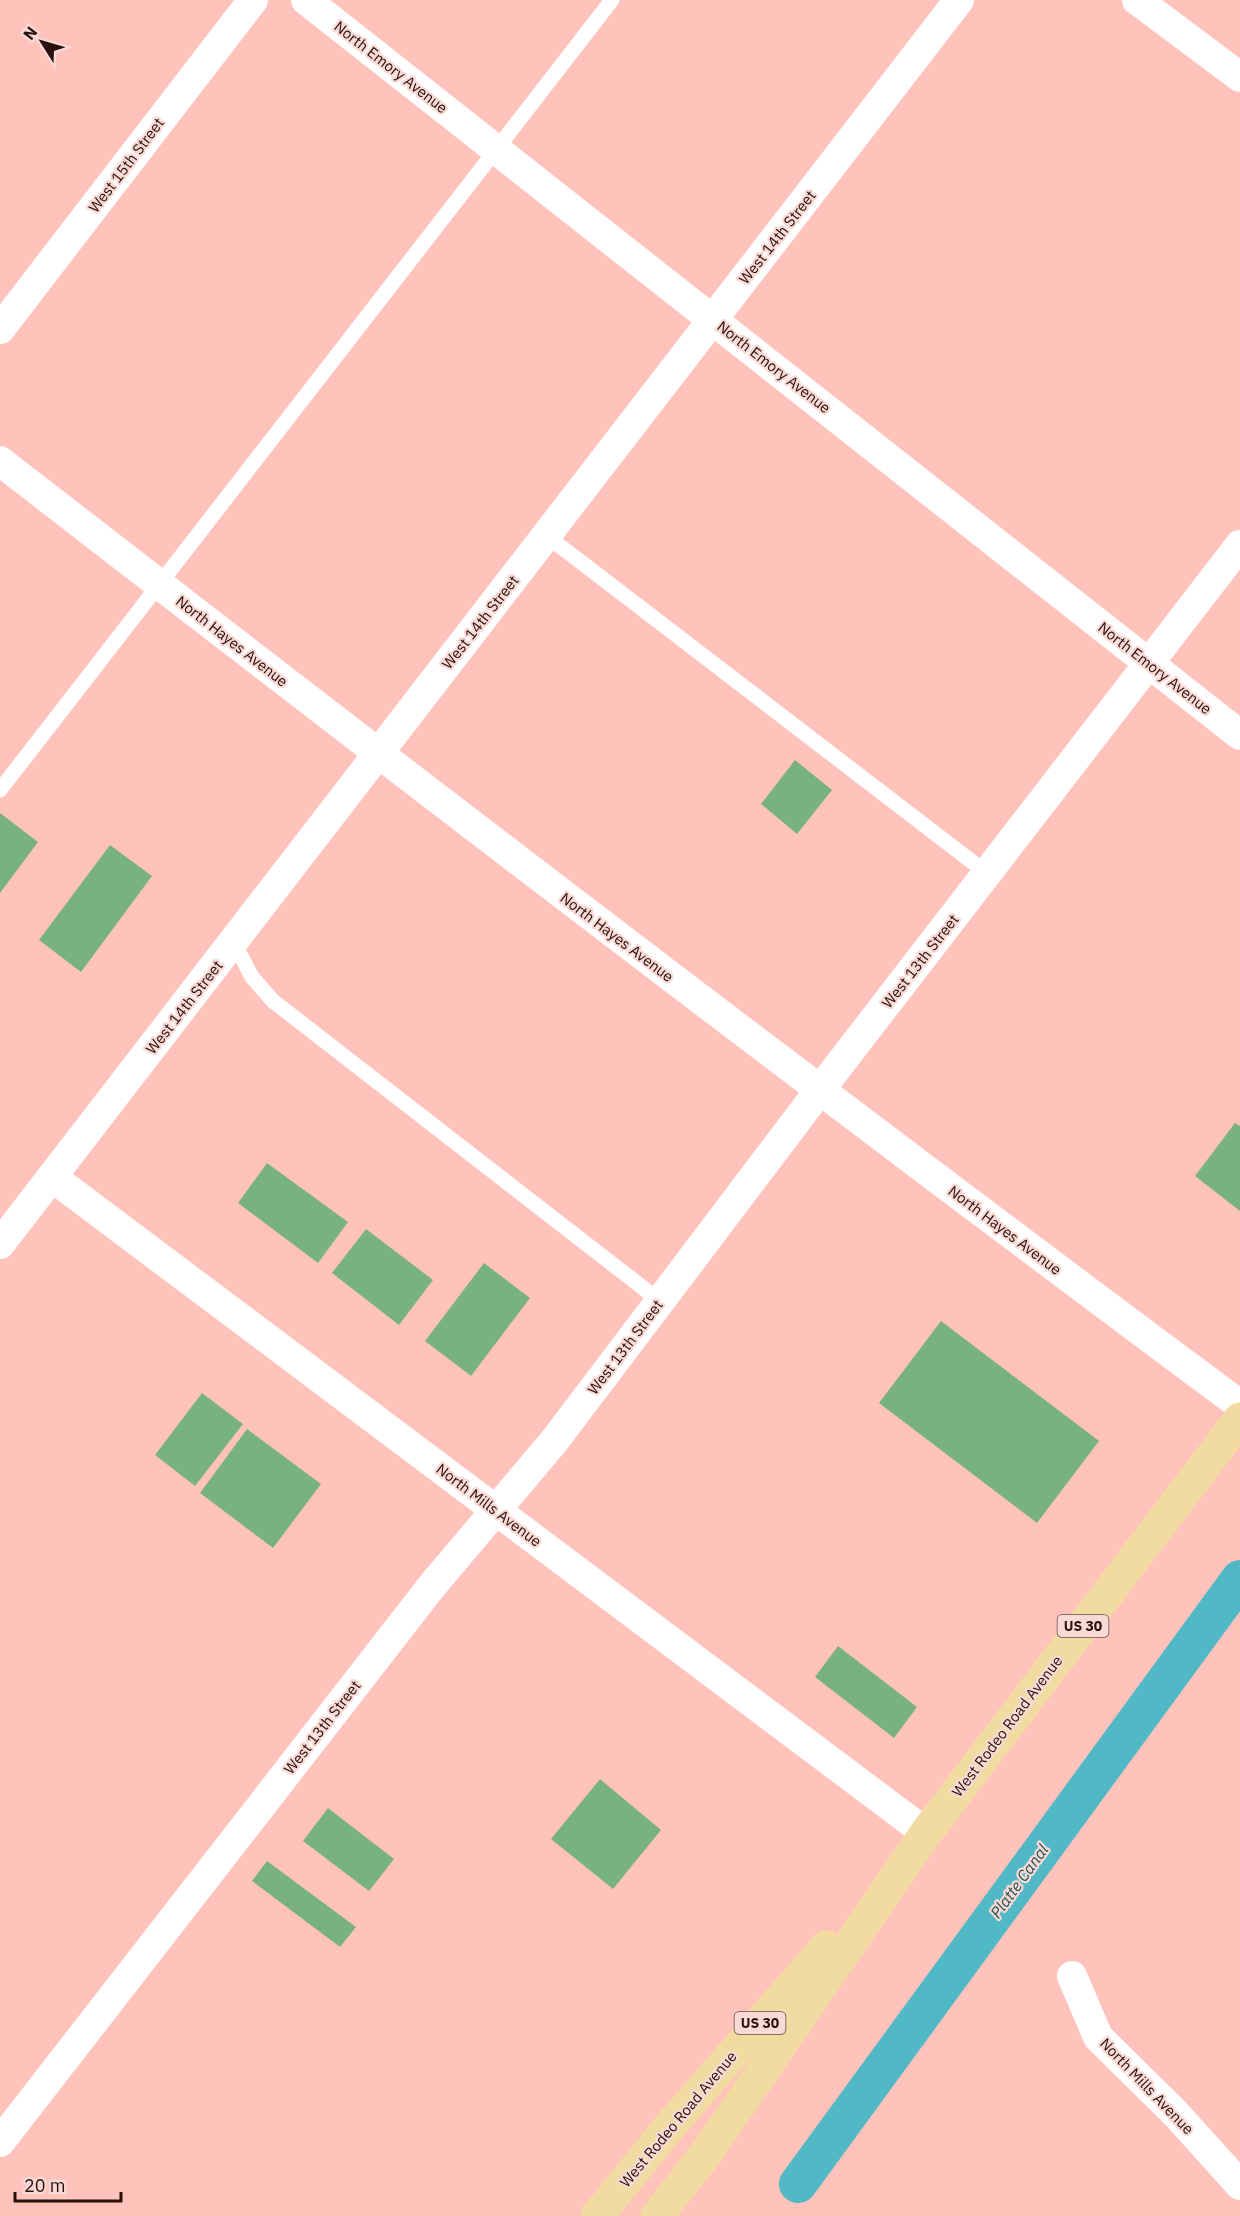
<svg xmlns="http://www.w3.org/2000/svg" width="1240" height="2216" viewBox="0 0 1240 2216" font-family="'IBM Plex Sans',sans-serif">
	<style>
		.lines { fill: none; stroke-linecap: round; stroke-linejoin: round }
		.canal { stroke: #51b8c6; stroke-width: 38 }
		.building { fill: #78b37f }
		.service { stroke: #fff; stroke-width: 15 }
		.minor { stroke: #fff; stroke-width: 30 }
		.primary { stroke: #f2dba1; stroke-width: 33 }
		.labels { text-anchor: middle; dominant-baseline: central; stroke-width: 4.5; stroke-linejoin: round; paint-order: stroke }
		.shield { fill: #f8d9d4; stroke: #674c49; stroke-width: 1.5 }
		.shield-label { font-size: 14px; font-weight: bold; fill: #290f0d }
		.street-label { font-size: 15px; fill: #290f0d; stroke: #f8d9d4 }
		.water-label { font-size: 16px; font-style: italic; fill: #235157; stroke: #f8d9d4 }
	</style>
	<rect width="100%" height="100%" fill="#ffc3bb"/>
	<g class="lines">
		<path class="canal" d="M798,2184L1240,1579"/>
	</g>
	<g class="building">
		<path d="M795,760L832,790L797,834L761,804Z"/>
		<path d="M0,813L38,842L0,893Z"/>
		<path d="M110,845L152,876L81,972L39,940Z"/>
		<path d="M1235,1123L1240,1126V1211L1195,1176Z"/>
		<path d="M267,1163L348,1222L318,1263L238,1203Z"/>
		<path d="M366,1229L433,1280L399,1325L332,1273Z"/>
		<path d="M484,1263L530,1298L471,1376L425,1341Z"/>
		<path d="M941,1321L1099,1441L1037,1523L879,1403Z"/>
		<path d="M202,1393L243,1424L195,1486L155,1455Z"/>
		<path d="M247,1429L321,1484L273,1548L200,1493Z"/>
		<path d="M838,1646L917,1707L894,1738L815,1677Z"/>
		<path d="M600,1779L661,1830L613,1889L551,1839Z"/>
		<path d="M328,1808L394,1859L369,1891L303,1841Z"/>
		<path d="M267,1861L356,1927L340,1947L252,1881Z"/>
	</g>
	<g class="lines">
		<g class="service">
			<path d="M547,536L988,874"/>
			<path d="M0,790L612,0"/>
			<path d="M234,943L252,977L273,1001L660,1301"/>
		</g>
		<g class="minor">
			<path d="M306,0L1240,735"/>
			<path d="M1137,0L1240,77"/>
			<path d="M0,329L253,0"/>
			<path d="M0,461C410,779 823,1095 1240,1405"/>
			<path d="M52,1177L926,1833"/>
			<path d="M0,1244L959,0"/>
			<path d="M1072,1976L1098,2037L1176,2114L1240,2185"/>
			<path d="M0,2142L431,1587L555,1440L819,1091L1240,545"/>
		</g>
		<g class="primary">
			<path d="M597,2216L670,2126L826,1947"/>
			<path d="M657,2216L707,2152L926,1833L1240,1419"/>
		</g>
	</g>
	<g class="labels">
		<g class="shield">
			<rect x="1057.5" y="1615" width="51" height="22" rx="4.5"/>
			<rect x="734.5" y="2012" width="51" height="22" rx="4.5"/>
		</g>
		<g class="shield-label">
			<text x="1083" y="1626">US 30</text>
			<text x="760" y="2023">US 30</text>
		</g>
		<g class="street-label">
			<text transform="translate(391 67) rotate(38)">North Emory Avenue</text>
			<text transform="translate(126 165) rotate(-53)">West 15th Street</text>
			<text transform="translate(777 237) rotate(-52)">West 14th Street</text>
			<text transform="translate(774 367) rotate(38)">North Emory Avenue</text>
			<text transform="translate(480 622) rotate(-52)">West 14th Street</text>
			<text transform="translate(232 641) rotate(38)">North Hayes Avenue</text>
			<text transform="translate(1155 668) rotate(38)">North Emory Avenue</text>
			<text transform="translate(617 937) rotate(37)">North Hayes Avenue</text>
			<text transform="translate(920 961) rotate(-52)">West 13th Street</text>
			<text transform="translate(184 1007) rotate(-52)">West 14th Street</text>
			<text transform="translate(1005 1230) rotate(37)">North Hayes Avenue</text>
			<text transform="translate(625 1347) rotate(-53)">West 13th Street</text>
			<text transform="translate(489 1505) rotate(37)">North Mills Avenue</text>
			<text transform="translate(1007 1726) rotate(-53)">West Rodeo Road Avenue</text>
			<text transform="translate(322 1727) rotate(-52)">West 13th Street</text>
			<text transform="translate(1147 2086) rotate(46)">North Mills Avenue</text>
			<text transform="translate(678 2119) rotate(-50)">West Rodeo Road Avenue</text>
		</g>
		<g class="water-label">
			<text transform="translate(1019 1881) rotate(-54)">Platte Canal</text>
		</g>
	</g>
	<g transform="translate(42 42) rotate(307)" stroke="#f8d9d4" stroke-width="4.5" paint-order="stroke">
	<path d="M0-4.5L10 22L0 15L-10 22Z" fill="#290f0d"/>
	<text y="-9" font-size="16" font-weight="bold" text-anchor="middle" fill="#290f0d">N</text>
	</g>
	<path d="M15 2192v9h106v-9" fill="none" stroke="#290f0d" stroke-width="3"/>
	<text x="24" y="2192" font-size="18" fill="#290f0d" stroke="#f8d9d4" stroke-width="4.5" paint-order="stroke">20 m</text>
</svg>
